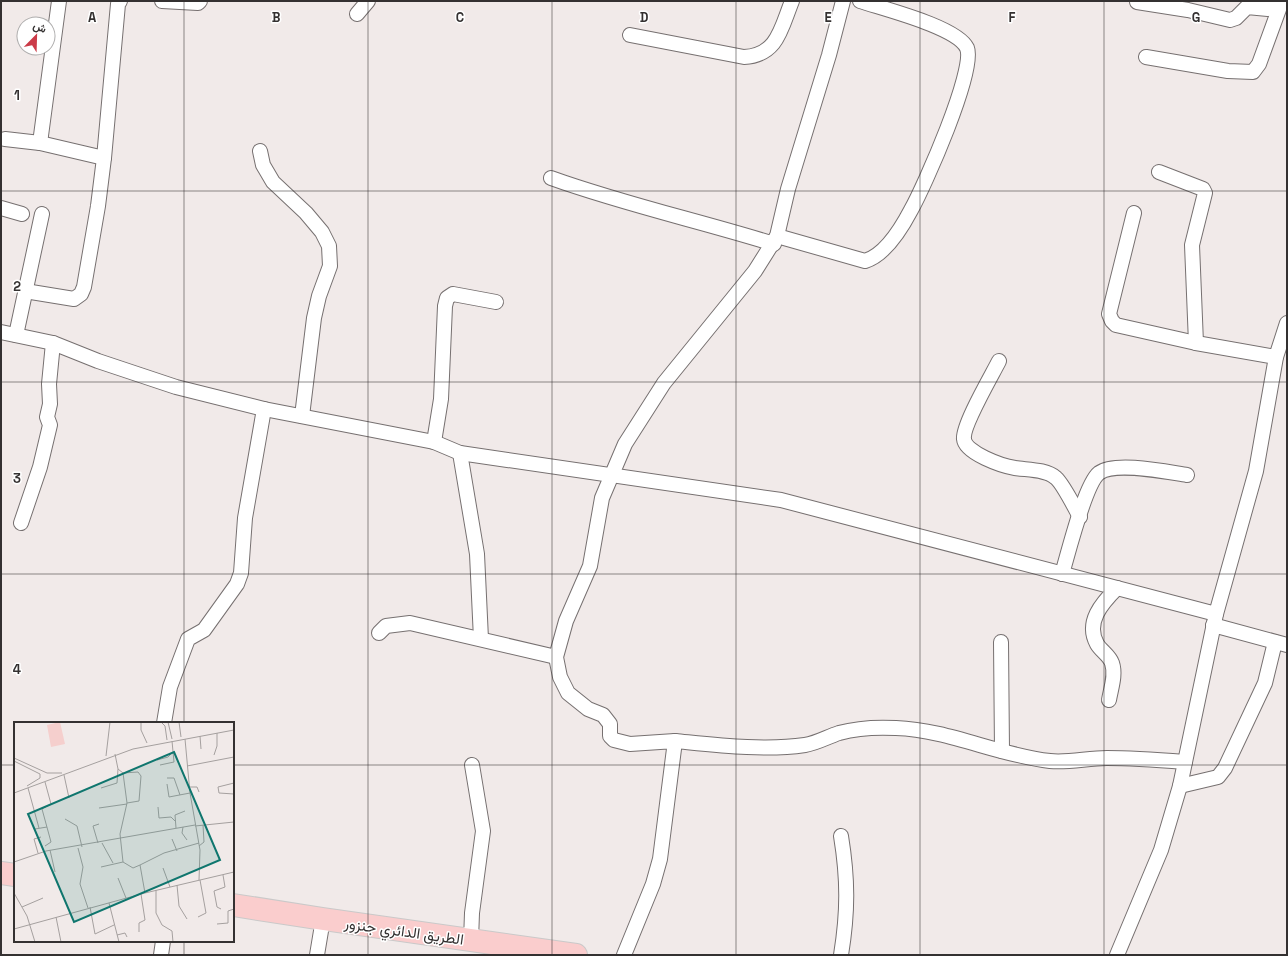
<svg xmlns="http://www.w3.org/2000/svg" width="1288" height="956" viewBox="0 0 1288 956" font-family="'Space Grotesk',Vazirmatn,sans-serif">
	<style>
		.lines { fill: none; stroke-linecap: round; stroke-linejoin: round }
		.minor-casing { stroke: #767070; stroke-width: 16 }
		.primary-casing { stroke: #cac9c9; stroke-width: 24 }
		.minor { stroke: #fff; stroke-width: 14 }
		.primary { stroke: #facdcd; stroke-width: 22 }
		.grid { fill: none; stroke: #343131; stroke-width: 1; stroke-opacity: 0.55 }
		.labels { text-anchor: middle; dominant-baseline: central; stroke-width: 3; stroke-linejoin: round; paint-order: stroke }
		.street-label { font-size: 15px; fill: #343131; stroke: #fff }
		.inset-road { fill: none; stroke: #a5a09f; stroke-width: 1 }
		.view { fill: #0f766e; fill-opacity: 0.15; stroke: #0f766e; stroke-width: 2 }
		.inset-edge { fill: none; stroke: #343131; stroke-width: 2 }
		.grid-label { font-size: 13px; text-anchor: middle; font-weight: bold; fill: #343131; stroke: #fff; stroke-width: 3; stroke-linejoin: round; paint-order: stroke }
	</style>
	<rect width="100%" height="100%" fill="#f1eae9"/>
	<g class="lines">
		<defs>
			<g id="minor">
				<path d="M162,1L198,3L200,1"/>
				<path d="M1137,2L1188,10L1230,20L1236,18L1247,7L1268,9L1280,1"/>
				<path d="M357,14L368,1"/>
				<path d="M630,35L744,57C778,55 781,28 792,1"/>
				<path d="M1146,57L1228,71L1253,72L1259,64L1282,1"/>
				<path d="M5,139L40,143L104,158"/>
				<path d="M40,143L59,1"/>
				<path d="M260,151L263,165L273,182L306,213L322,232L329,246L330,266L319,296L314,318L302,416"/>
				<path d="M1159,172L1203,189L1205,193L1192,245L1196,343"/>
				<path d="M551,178C623,204 700,221 774,244"/>
				<path d="M1,208L22,214"/>
				<path d="M1134,213L1109,314L1112,321L1116,325L1196,343L1276,357"/>
				<path d="M777,236L865,261C885,255 901,229 911,210C924,187 976,70 967,48C957,27 884,9 860,1"/>
				<path d="M25,291L74,299L81,294L84,287L98,206L104,158L118,4L120,1"/>
				<path d="M1,332L53,343L98,361L176,387L264,409L434,442L460,453L781,500L1216,614"/>
				<path d="M16,335L42,214"/>
				<path d="M999,361C992,375 962,426 964,439C965,453 1002,466 1015,468C1027,470 1046,469 1056,478C1063,484 1075,508 1080,517"/>
				<path d="M434,442L441,399L445,306L447,298L453,294L496,302"/>
				<path d="M460,453L477,554L481,639"/>
				<path d="M21,523L40,467L50,425L47,417L50,404L49,384L53,343"/>
				<path d="M1062,574C1068,554 1085,484 1099,473C1115,461 1167,472 1187,475"/>
				<path d="M1213,625L1287,645"/>
				<path d="M379,633L386,626L410,623L556,657"/>
				<path d="M1001,642L1002,751"/>
				<path d="M1109,700C1111,688 1116,675 1112,663C1109,655 1101,651 1097,644C1085,622 1102,603 1117,588"/>
				<path d="M164,723L170,687L188,639L204,630L237,584L241,573L245,518L264,409"/>
				<path d="M675,741C716,745 764,751 805,745C817,743 827,737 839,733C857,728 877,727 896,728C949,730 997,755 1050,761C1068,763 1088,758 1107,758C1133,758 1159,760 1185,762"/>
				<path d="M1180,786L1218,777L1225,768L1265,683L1275,642"/>
				<path d="M841,836C848,879 848,912 841,955"/>
				<path d="M471,940L472,913L483,831L472,765"/>
				<path d="M161,955L163,941"/>
				<path d="M317,955L323,919"/>
				<path d="M624,955L653,884L660,859L675,741L630,744L614,740L610,736V724L603,715L588,709L568,693L560,677L556,657L566,621L590,566L602,498L625,444L664,383L755,271L777,236L788,189L829,55L843,1"/>
				<path d="M1117,955L1161,850L1180,786L1216,614L1256,471L1276,357L1287,323"/>
			</g>
			<g id="primary">
				<path d="M1,873L15,875"/>
				<path d="M233,905L323,919L576,955"/>
			</g>
		</defs>
		<use href="#minor" class="minor-casing"/>
		<use href="#primary" class="primary-casing"/>
		<use href="#minor" class="minor"/>
		<use href="#primary" class="primary"/>
	</g>
	<path class="grid" d="M184,1V723M368,1V955M552,1V955M736,1V955M920,1V955M1104,1V955M1,191H1287M1,382H1287M1,574H1287M1,765H15M233,765H1287M184,941V955"/>
	<g class="labels">
		<g class="street-label">
			<text transform="translate(404 931) rotate(8)">الطريق الدائري جنزور</text>
		</g>
	</g>
	<g transform="translate(14 722)">
		<rect width="220" height="220" fill="#f1eae9"/>
		<path d="M46,0L51,22L37,25L33,3Z" fill="#f5cfcd"/>
		<path class="inset-road" d="M127,0V8L133,21M147,0L151,4L153,18M154,0L158,17M165,0L167,15M186,14L187,27M171,17L176,71L186,128L185,158M101,32L104,47L109,51L113,81L106,112L109,140L119,146L126,143L131,171M200,33L203,24V11M92,34L96,0M0,36L33,51H48M143,38L154,35L159,30M0,39L26,52V56L13,64M146,43L160,40L158,19M173,44L220,35M109,51L124,50L127,54L125,79L113,81M50,53L55,76M153,56H160L166,73M31,60L37,82L28,87L37,120L31,124M220,61L204,65L205,71L220,72M153,62L155,75L176,71M175,65H183L185,70M14,66L25,106M87,66L103,61L104,47M0,71L119,27L220,8M144,85L145,96L157,95L161,99M85,86L113,82M51,97L63,104L68,125M181,104L220,100M169,105L168,111L173,118M162,106L161,93L171,89M21,107L33,105M158,117L163,129M84,121L79,104L85,102M88,121L99,141M185,124L190,120L189,103M64,126L69,145L66,162L74,186M36,128L41,150M24,131L20,117L27,115M0,140L32,129L181,103M126,143L150,131L185,121M87,145L109,140M149,146L156,165M104,156L112,176M163,163L165,184L173,197M142,168V191L148,203L158,209L159,220M0,171L13,194L21,220M95,181L105,220M8,185L29,176M76,185L81,212L100,203M207,187L203,185L200,169L211,165L209,153M42,195L47,220M184,195L192,191L186,158M203,202L214,201V189L220,187M0,207L131,171L220,150M125,210V201L131,198L127,172M103,213L111,211L113,215"/>
		<path class="view" d="M160,30L206,138L60,200L14,92Z"/>
		<rect width="220" height="220" class="inset-edge"/>
	</g>
	<g class="grid-label">
		<text x="92" y="22">A</text>
		<text x="276" y="22">B</text>
		<text x="460" y="22">C</text>
		<text x="644" y="22">D</text>
		<text x="828" y="22">E</text>
		<text x="1012" y="22">F</text>
		<text x="1196" y="22">G</text>
		<text x="17" y="100">1</text>
		<text x="17" y="291">2</text>
		<text x="17" y="483">3</text>
		<text x="17" y="674">4</text>
	</g>
	<rect width="1288" height="956" fill="none" stroke="#343131" stroke-width="4"/>
	<g transform="translate(36 36) rotate(23)"><circle r="19" fill="#ffffff" stroke="#aeadad"/>
	<path d="M0-3L7 15L0 10L-7 15Z" fill="#cb3b48"/>
	<text y="-6" font-size="11" font-weight="bold" text-anchor="middle" fill="#343131">ش</text>
	</g>
</svg>
